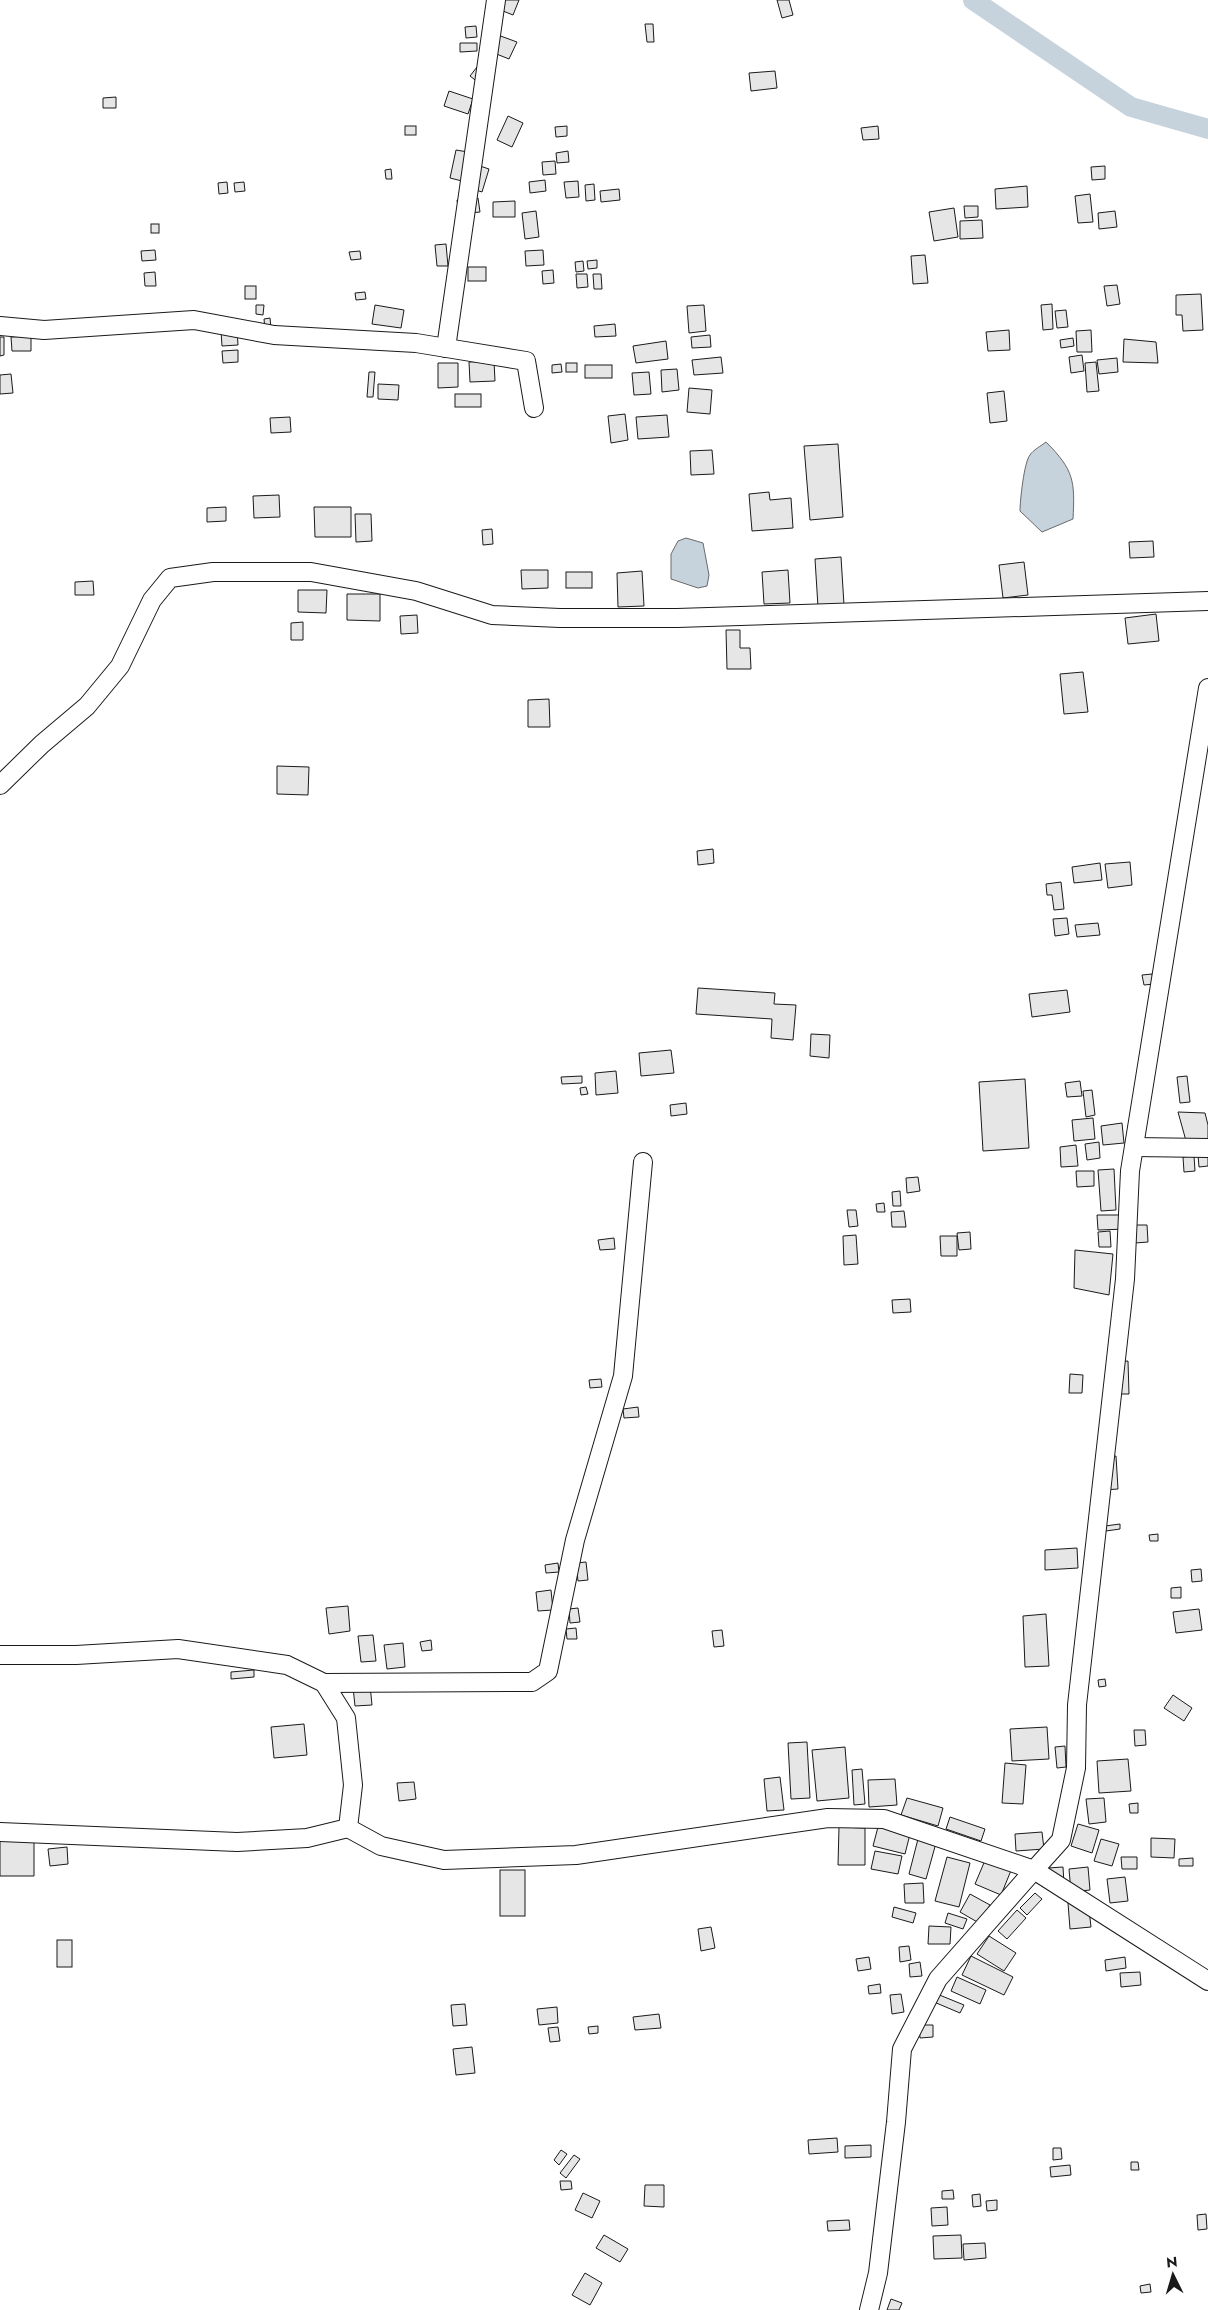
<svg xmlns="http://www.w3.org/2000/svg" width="1208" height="2310" viewBox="0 0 1208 2310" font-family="Jost,sans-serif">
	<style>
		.water { fill: #c6d2dc; stroke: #6a6a6a }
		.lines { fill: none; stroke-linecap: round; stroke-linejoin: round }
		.canal { stroke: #c6d2dc; stroke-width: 20 }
		.building { fill: #e6e6e6; stroke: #1a1a1a }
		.street-casing { stroke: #1a1a1a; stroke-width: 20 }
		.street { stroke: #fff; stroke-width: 18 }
	</style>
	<rect width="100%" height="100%" fill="#fff"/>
	<g class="water">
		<path d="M1046,442C1074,470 1075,481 1073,519L1042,532L1020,511C1020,501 1024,462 1030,455C1033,450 1041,446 1046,442Z"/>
		<path d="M686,538L703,543L709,575L707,586L698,588L671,579V554L678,541Z"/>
	</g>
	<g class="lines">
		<path class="canal" d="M973,0L1131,107L1208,129"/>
	</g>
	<g class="building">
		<path d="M496,0H519L513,15L493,7Z"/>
		<path d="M777,0H789L793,15L782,18Z"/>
		<path d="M645,24H653L654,42H647Z"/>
		<path d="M476,26L477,37L466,38L465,27Z"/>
		<path d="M495,34L517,42L509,59L489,51Z"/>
		<path d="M460,43H477V51L460,52Z"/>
		<path d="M477,67L494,79L487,89L470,76Z"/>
		<path d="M775,71L777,88L751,91L749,73Z"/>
		<path d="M449,91L473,99L468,114L444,106Z"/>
		<path d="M116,97V108H103V98Z"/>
		<path d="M508,116L523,123L512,147L497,140Z"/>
		<rect x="405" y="126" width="11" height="9"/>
		<path d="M567,126V136L556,137L555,127Z"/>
		<path d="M878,126L879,139L863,140L861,128Z"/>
		<path d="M456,150L468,152L462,181L450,178Z"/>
		<path d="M568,151L569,162L557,163L556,153Z"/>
		<path d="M555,161L556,174L543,175L542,162Z"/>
		<path d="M474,164L489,169L482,192L467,187Z"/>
		<path d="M1105,166V179L1092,180L1091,167Z"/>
		<path d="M391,169L392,179H386L385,170Z"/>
		<path d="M545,180L546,191L530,193L529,182Z"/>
		<path d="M578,181L579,197L566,198L564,182Z"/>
		<path d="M227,182L228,193L219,194L218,183Z"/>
		<path d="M244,182L245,191L235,192L234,183Z"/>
		<path d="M594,184L595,200L586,201L585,185Z"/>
		<path d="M1027,186L1028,207L996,209L995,189Z"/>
		<path d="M619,189L620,200L601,202L600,191Z"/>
		<path d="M1090,194L1093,222L1078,223L1075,196Z"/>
		<path d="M478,198L480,212L459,214L457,200Z"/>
		<path d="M515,201V217H493V202Z"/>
		<path d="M964,206H978V217L965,218Z"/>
		<path d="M954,208L958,237L934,241L929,212Z"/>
		<path d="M536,211L539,237L525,239L522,213Z"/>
		<path d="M1115,211L1117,227L1099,229L1098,213Z"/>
		<path d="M982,220L983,238L960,239V221Z"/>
		<rect x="151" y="224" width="8" height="9"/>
		<path d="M446,244L448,266H437L435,245Z"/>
		<path d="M155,250L156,260L142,261L141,251Z"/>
		<path d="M543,250L544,265L526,266L525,251Z"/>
		<path d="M360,251L361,259L351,260L349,252Z"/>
		<path d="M925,255L928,283L913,284L911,256Z"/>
		<path d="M597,260V268L588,269L587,261Z"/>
		<path d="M583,261L584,271L576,272L575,262Z"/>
		<rect x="468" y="267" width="18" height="14"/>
		<path d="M553,270L554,283L543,284L542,271Z"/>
		<path d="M155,272L156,286H145L144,273Z"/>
		<path d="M576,274H587L588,287L577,288Z"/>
		<path d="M593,274H601L602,289H594Z"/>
		<path d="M1117,285L1120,304L1107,306L1104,286Z"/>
		<rect x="245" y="286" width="11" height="13"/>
		<path d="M365,292L366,299L356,300L355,293Z"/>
		<path d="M1201,294L1203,330L1183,331L1182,315H1176V295Z"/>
		<path d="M1052,304L1053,329L1043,330L1041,305Z"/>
		<path d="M256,305H264L263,315L256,314Z"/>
		<path d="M375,305L404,310L401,328L372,324Z"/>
		<path d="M704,305L706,331L689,333L687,306Z"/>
		<path d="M1066,310L1068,327L1057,328L1055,311Z"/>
		<path d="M270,318L271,328L265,329L264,319Z"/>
		<path d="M615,324L616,336L595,337L594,326Z"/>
		<path d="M237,330L238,345L222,346L221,331Z"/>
		<path d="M1009,330L1010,350L988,351L986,332Z"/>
		<path d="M1091,330L1092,352H1077L1076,331Z"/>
		<path d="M710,335L711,347L692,348L691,337Z"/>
		<path d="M31,336V351H12L11,337Z"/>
		<path d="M0,337H4V355L0,356Z"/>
		<path d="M1073,338L1074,346L1061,348L1060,340Z"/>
		<path d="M1124,339L1156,342L1158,363L1123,362Z"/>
		<path d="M666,341L668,359L636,363L633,346Z"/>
		<path d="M238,350V362L223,363L222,351Z"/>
		<path d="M1082,355L1084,371L1071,373L1069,357Z"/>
		<path d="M721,357L723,373L694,375L692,360Z"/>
		<path d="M1117,358L1118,372L1099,374L1097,360Z"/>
		<path d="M494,361L495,381L470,382L469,362Z"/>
		<path d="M1096,362L1099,391L1087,392L1085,363Z"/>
		<path d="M438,363H458V387L438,388Z"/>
		<rect x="566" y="363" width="11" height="9"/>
		<path d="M561,364L562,372L552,373V365Z"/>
		<rect x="585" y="365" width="27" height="13"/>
		<path d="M677,369L679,390L662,392L661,370Z"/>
		<path d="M369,372H375L373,397H367Z"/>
		<path d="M649,372L651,394L634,395L632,373Z"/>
		<path d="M11,374L13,393L0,394V375Z"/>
		<path d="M378,384L399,385L398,400L378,399Z"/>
		<path d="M689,388L712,390L710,414L687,412Z"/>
		<path d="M1004,391L1007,421L990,423L987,393Z"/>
		<rect x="455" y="394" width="26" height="13"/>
		<path d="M625,414L628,440L611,443L608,416Z"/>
		<path d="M667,415L669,437L638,439L636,417Z"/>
		<path d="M290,417L291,432L271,433L270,418Z"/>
		<path d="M838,444L843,517L810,520L804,446Z"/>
		<path d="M712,450L714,474L691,475L690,451Z"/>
		<path d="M769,492L770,500L791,498L793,528L752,531L749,494Z"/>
		<path d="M279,495L280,517L254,518L253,496Z"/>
		<path d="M226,507V521L207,522V508Z"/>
		<path d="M314,507H351V537H315Z"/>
		<path d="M355,514H371L372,541L356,542Z"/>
		<path d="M492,529L493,544L483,545L482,530Z"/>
		<path d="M1153,541L1154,557L1130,558L1129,542Z"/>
		<path d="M841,557L844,605L818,607L815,559Z"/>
		<path d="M1024,562L1028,595L1003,598L999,565Z"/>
		<path d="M521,570H548V588L522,589Z"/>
		<path d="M788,570L790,603L764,604L762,572Z"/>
		<path d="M642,571L644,606L618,607L617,573Z"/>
		<rect x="566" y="572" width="26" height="16"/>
		<path d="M93,581L94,595H75V582Z"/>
		<path d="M298,590H327L326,613L298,612Z"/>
		<path d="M347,594H380V621L347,620Z"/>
		<path d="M1156,614L1159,641L1128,644L1125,618Z"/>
		<path d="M417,615L418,633L401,634L400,616Z"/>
		<path d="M303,622V640H291V623Z"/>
		<path d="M726,630H740V648H750L751,669H727Z"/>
		<path d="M1083,672L1088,712L1064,714L1060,674Z"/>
		<path d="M549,699L550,727H528V700Z"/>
		<path d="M277,766L309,767L308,795L277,794Z"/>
		<path d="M713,849L714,863L698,865L697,851Z"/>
		<path d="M1130,862L1132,885L1108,888L1105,864Z"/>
		<path d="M1100,863L1102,880L1074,883L1072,867Z"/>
		<path d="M1061,882L1064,909L1054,910L1052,895H1047L1046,884Z"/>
		<path d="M1067,918L1069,934L1055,936L1053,919Z"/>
		<path d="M1098,923L1100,935L1077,937L1075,925Z"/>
		<path d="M1152,974L1154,984L1144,985L1142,975Z"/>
		<path d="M698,988L775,993L774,1004L796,1005L793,1040L771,1038L772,1019L696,1014Z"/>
		<path d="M1067,990L1070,1012L1032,1017L1029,994Z"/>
		<path d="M811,1034L830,1035L829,1058L810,1056Z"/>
		<path d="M671,1050L674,1073L641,1076L639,1053Z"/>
		<path d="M616,1071L618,1093L596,1095L595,1073Z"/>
		<path d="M582,1076V1083L562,1084L561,1077Z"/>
		<path d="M1187,1076L1190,1102L1180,1103L1177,1077Z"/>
		<path d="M1025,1079L1029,1148L983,1151L979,1082Z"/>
		<path d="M1080,1081L1082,1096L1067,1097L1065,1083Z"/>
		<path d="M586,1087L588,1094L581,1095L580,1088Z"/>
		<path d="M1092,1090L1095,1115L1086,1117L1083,1091Z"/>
		<path d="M686,1103L687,1114L671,1116L670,1105Z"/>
		<path d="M1178,1112L1205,1113L1208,1125V1143L1188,1148Z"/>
		<path d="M1093,1118L1095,1139L1074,1141L1072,1120Z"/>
		<path d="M1122,1123L1124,1143L1103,1145L1101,1126Z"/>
		<path d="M1099,1142L1100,1158L1087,1160L1085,1144Z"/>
		<path d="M1076,1145L1078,1166L1061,1167L1060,1147Z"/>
		<path d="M1208,1154V1166L1199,1167L1198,1155Z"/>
		<path d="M1194,1156L1195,1171L1184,1172L1183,1157Z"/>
		<path d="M1114,1169L1116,1210L1101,1211L1098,1170Z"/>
		<path d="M1076,1171H1094V1186L1077,1187Z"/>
		<path d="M918,1177L920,1191L907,1193L906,1178Z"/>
		<path d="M900,1191L901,1206H893L892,1192Z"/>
		<path d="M884,1203L885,1212H877L876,1204Z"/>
		<path d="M847,1210H856L858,1226L849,1227Z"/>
		<path d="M904,1211L906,1227H892L891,1212Z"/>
		<path d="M1097,1215H1126L1127,1229L1098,1230Z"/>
		<path d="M1134,1225H1147L1148,1242L1135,1243Z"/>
		<path d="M1110,1231L1111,1247H1099L1098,1232Z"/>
		<path d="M970,1232L971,1249L959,1250L957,1233Z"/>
		<path d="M856,1235L858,1264L844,1265L843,1236Z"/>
		<path d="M940,1236H957V1256H941Z"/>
		<path d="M614,1238L615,1249L600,1250L598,1240Z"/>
		<path d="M1075,1250L1113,1254L1109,1295L1074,1288Z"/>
		<path d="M910,1299L911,1312L893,1313L892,1300Z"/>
		<path d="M1128,1361L1129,1394H1116L1115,1362Z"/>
		<path d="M1070,1374L1083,1375L1082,1393H1069Z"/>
		<path d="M601,1379L602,1387L590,1388L589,1380Z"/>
		<path d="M638,1407L639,1417L624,1418L623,1409Z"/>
		<path d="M1116,1456L1118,1489L1103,1490L1101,1457Z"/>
		<path d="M1120,1524V1529L1106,1531L1105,1526Z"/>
		<path d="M1158,1534V1541H1150L1149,1535Z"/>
		<path d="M1077,1548L1078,1568L1045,1570V1550Z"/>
		<path d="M586,1562L588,1580L578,1581L576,1563Z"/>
		<path d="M558,1563L559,1572L546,1573L545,1565Z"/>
		<path d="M1201,1569L1202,1581L1192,1582L1191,1570Z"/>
		<path d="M1181,1587V1598H1171V1588Z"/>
		<path d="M551,1590L553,1610L538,1611L536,1592Z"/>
		<path d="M348,1606L350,1631L329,1634L326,1608Z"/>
		<path d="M578,1608L580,1622L570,1623L569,1609Z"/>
		<path d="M1199,1609L1202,1630L1176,1633L1173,1612Z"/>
		<path d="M1046,1614L1049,1666L1025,1667L1023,1616Z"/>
		<path d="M576,1628L577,1639H567L566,1629Z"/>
		<path d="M722,1630L724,1646L714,1647L712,1631Z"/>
		<path d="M373,1635L376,1661L361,1662L358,1636Z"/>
		<path d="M431,1640L432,1650L422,1651L420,1642Z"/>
		<path d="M403,1643L405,1667L387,1669L384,1645Z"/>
		<path d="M254,1670V1677L231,1679V1672Z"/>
		<path d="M1105,1679L1106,1686L1099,1687L1098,1680Z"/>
		<path d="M370,1685L372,1705L355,1706L353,1687Z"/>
		<path d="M1173,1695L1192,1708L1184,1721L1164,1708Z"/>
		<path d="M304,1724L307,1755L274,1758L271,1727Z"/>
		<path d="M1047,1727L1049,1759L1012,1761L1010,1729Z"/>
		<path d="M1134,1730H1145L1146,1745L1135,1746Z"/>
		<path d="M807,1742L810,1798L791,1799L788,1743Z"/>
		<path d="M1065,1746L1066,1767L1057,1768L1055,1747Z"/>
		<path d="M845,1747L849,1798L817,1801L812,1750Z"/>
		<path d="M1128,1759L1131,1791L1099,1793L1097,1761Z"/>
		<path d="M1005,1763L1026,1765L1023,1804L1002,1803Z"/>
		<path d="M862,1769L865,1804L854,1805L852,1770Z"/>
		<path d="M780,1777L784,1810L767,1811L764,1779Z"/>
		<path d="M895,1779L897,1805L869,1807L868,1780Z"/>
		<path d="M414,1782L416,1799L399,1801L397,1783Z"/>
		<path d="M907,1798L943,1808L938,1826L901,1815Z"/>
		<path d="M1104,1798L1106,1822L1089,1824L1086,1799Z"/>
		<path d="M1138,1803V1813H1130L1129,1804Z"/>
		<path d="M950,1817L985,1829L981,1841L946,1829Z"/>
		<path d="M1078,1824L1099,1830L1092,1853L1071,1846Z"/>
		<path d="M839,1827L865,1828V1865H838Z"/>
		<path d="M878,1827L910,1834L905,1854L873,1846Z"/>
		<path d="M1042,1832L1044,1849L1016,1851L1015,1834Z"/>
		<path d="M0,1837L34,1838V1876H0Z"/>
		<path d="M1151,1838L1175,1839L1174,1858L1151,1857Z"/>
		<path d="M918,1839L936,1843L926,1879L909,1874Z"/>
		<path d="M1101,1839L1119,1844L1112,1866L1094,1861Z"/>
		<path d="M67,1847L68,1864L50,1866L48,1849Z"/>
		<path d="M875,1851L902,1856L898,1874L871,1869Z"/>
		<path d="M947,1857L970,1863L959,1907L935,1901Z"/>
		<path d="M1121,1857H1137V1869H1122Z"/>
		<path d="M986,1858L1012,1868L1001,1895L975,1884Z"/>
		<path d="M1193,1858V1866H1179V1859Z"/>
		<path d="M1063,1867L1064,1884L1050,1885L1048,1868Z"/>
		<path d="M1088,1867L1090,1890L1071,1892L1069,1869Z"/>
		<rect x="500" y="1870" width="25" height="46"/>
		<path d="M1125,1877L1128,1901L1110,1903L1107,1879Z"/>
		<path d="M923,1883L924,1903H905L904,1884Z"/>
		<path d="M1035,1893L1042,1899L1027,1915L1020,1908Z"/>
		<path d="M970,1894L990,1905L979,1923L960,1912Z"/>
		<path d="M1088,1901L1091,1927L1070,1929L1068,1903Z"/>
		<path d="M894,1907L916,1913L913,1923L892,1917Z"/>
		<path d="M1017,1910L1026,1918L1007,1939L998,1931Z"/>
		<path d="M948,1913L967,1919L963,1929L945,1923Z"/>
		<path d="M929,1926L951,1927L950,1944H928Z"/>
		<path d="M711,1927L715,1948L701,1951L698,1929Z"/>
		<path d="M989,1936L1016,1953L1004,1971L977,1954Z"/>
		<rect x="57" y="1940" width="15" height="27"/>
		<path d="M909,1946L911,1960L900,1962L899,1947Z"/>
		<path d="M971,1956L1013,1977L1004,1995L962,1975Z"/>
		<path d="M869,1957L871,1969L858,1971L856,1959Z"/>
		<path d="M1125,1957L1126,1968L1106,1971L1105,1960Z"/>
		<path d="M920,1962L922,1976L910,1977L909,1964Z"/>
		<path d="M1140,1972L1141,1985L1121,1987L1120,1973Z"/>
		<path d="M957,1977L986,1990L980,2004L951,1991Z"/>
		<path d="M880,1984L881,1993L869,1994L868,1986Z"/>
		<path d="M901,1994L904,2012L892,2014L890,1995Z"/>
		<path d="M937,1994L964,2005L960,2013L934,2002Z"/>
		<path d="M465,2004L467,2025L453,2026L451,2005Z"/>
		<path d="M557,2007L558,2023L539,2025L537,2009Z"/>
		<path d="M659,2014L661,2028L635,2030L633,2017Z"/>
		<path d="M919,2025H933V2037L920,2038Z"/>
		<path d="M598,2026V2033L589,2034L588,2027Z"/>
		<path d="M558,2027L560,2041L550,2042L548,2028Z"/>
		<path d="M472,2047L475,2073L456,2075L453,2049Z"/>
		<path d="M837,2138L838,2152L809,2154L808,2140Z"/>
		<path d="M871,2145V2157L845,2158V2146Z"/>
		<path d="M1053,2148H1061L1062,2159L1053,2160Z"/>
		<path d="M561,2150L567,2154L559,2165L554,2160Z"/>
		<path d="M574,2155L580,2159L566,2178L560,2173Z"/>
		<path d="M1131,2162H1138L1139,2170H1131Z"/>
		<path d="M1070,2165L1071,2175L1051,2177L1050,2167Z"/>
		<path d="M560,2181H571L572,2189L561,2190Z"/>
		<path d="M645,2185H664V2207L644,2206Z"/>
		<path d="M953,2190L954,2199H942V2191Z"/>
		<path d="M583,2193L600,2201L592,2218L575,2210Z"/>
		<path d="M980,2194L981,2206L973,2207L972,2195Z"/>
		<path d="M997,2200V2210L987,2211L986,2201Z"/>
		<path d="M947,2207L948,2225L932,2226L931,2208Z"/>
		<path d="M1206,2214L1207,2229L1198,2230L1197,2215Z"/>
		<path d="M849,2220L850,2230L828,2231L827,2221Z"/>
		<path d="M604,2235L628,2249L620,2262L596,2248Z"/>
		<path d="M961,2235L962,2258L934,2259L933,2236Z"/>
		<path d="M985,2243L986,2258L964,2260L963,2244Z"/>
		<path d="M585,2273L602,2283L590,2305L572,2295Z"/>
		<path d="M1150,2284L1151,2292L1141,2293L1140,2286Z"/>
		<path d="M891,2299L902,2303L899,2310H887Z"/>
	</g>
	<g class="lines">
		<defs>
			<g id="street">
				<path d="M0,326L44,330L194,320L274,335L416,343L526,361L534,408"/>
				<path d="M446,348L496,0"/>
				<path d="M0,785L42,744L87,706L120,666L152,600L170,578L213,572H311L416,591L492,615L560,618H677L1208,601"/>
				<path d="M1134,1147L1208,1148"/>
				<path d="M0,1655H76L178,1649L287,1665L324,1683L346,1718L353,1785L348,1828L307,1838L237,1842L0,1832"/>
				<path d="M324,1683L532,1682L548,1671L575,1540L623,1376L643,1162"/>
				<path d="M348,1828L381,1846L444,1860L576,1855L828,1818L884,1819L1034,1870L1061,1840L1076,1768L1077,1705L1125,1279L1130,1171L1208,688"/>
				<path d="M869,2310L878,2273L896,2122L902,2049L938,1979L1034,1870L1208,1981"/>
			</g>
		</defs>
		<use href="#street" class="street-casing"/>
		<use href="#street" class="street"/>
	</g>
	<g transform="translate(1173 2275) rotate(355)" stroke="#ffffff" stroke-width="4" paint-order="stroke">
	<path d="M0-4L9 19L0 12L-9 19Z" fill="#1a1a1a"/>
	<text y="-8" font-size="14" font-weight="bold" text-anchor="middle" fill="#1a1a1a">N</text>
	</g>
</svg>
